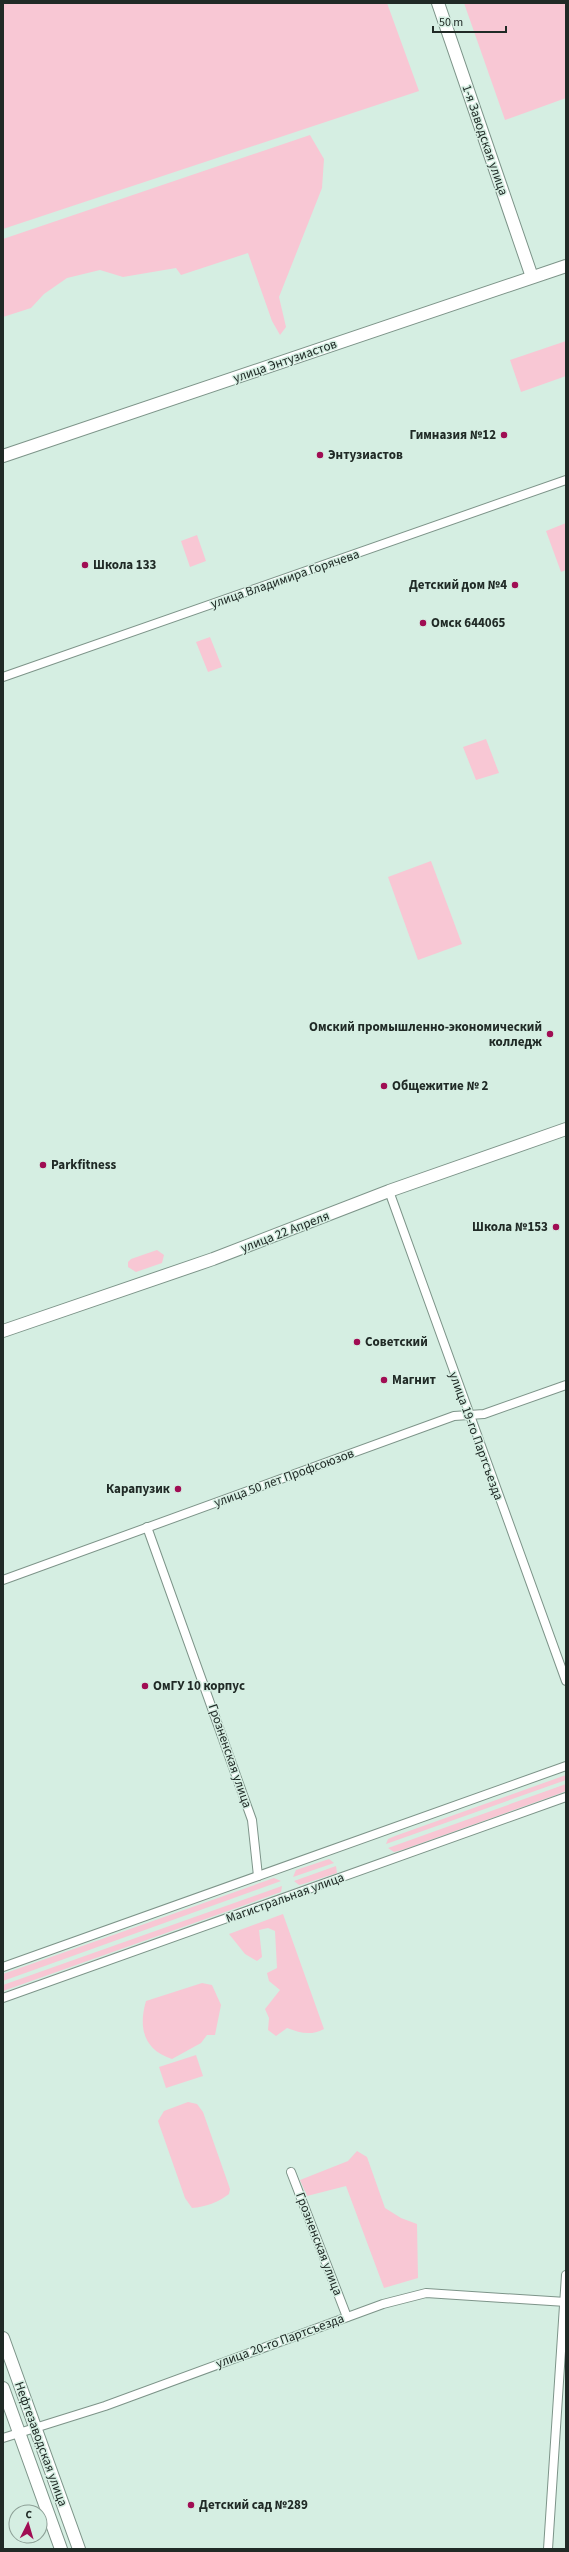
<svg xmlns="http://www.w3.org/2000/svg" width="569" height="2552" viewBox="0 0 569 2552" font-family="'Source Sans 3',sans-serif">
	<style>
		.green { fill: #f8c7d4 }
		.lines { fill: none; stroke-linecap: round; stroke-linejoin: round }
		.street-casing { stroke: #7d9489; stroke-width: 10 }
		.secondary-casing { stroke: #7d9489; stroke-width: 14 }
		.street { stroke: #fff; stroke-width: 8 }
		.secondary { stroke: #fff; stroke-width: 12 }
		.poi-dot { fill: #a00d53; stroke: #d5eee2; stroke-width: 1.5 }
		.labels { text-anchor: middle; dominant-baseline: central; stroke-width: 3; stroke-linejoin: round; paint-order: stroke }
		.street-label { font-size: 13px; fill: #202a26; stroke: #d5eee2 }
		.poi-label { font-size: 13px; font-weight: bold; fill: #202a26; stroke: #d5eee2; text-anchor: start }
	</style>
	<rect width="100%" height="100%" fill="#d5eee2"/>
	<g class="green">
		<path d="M3,3H387L419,91L3,229Z"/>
		<path d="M464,3H566V98L505,120Z"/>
		<path d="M310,135L324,159L322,188L279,297L286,327L280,335L272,321L248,253L181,275L176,268L123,277L100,270L67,278L44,294L31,308L3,317V239Z"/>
		<path d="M566,341V376L521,392L510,360Z"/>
		<path d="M566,523V570L561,572L546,531Z"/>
		<path d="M197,535L206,561L190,567L181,541Z"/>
		<path d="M210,637L222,667L208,672L196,642Z"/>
		<path d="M486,739L499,773L476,780L463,747Z"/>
		<path d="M431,861L462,944L418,960L388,877Z"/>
		<path d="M157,1250L164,1255L162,1263L136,1272L128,1267V1262L131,1259Z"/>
		<path d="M566,1775V1780L386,1844L388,1839L395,1836Z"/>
		<path d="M566,1784V1791L553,1796L402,1850L394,1852L388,1848Z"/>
		<path d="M329,1859L334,1863L293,1877L296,1870Z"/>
		<path d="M336,1866L337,1873L303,1884L299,1885L294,1881Z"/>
		<path d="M274,1878L281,1881L3,1981V1974Z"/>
		<path d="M282,1886L281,1892L3,1991V1985Z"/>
		<path d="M283,1914L324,2029C310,2036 301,2033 287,2028L276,2036L268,2030L269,2018L265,2009L280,1990L269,1981L267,1973L277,1968L275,1931L268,1928L259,1930L262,1957L257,1961L245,1954L229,1934Z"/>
		<path d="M202,1983L212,1985L221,2005L215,2035H207L201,2043L172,2059C144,2050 138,2028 146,2001Z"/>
		<path d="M196,2055L203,2076L166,2088L159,2067Z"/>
		<path d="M188,2102L197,2104L203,2112L230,2189L229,2194C219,2202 205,2207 192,2208L185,2198L158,2121L164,2111Z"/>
		<path d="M357,2151L367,2157L385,2208L401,2218L417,2224L418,2278L384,2288L346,2186L307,2196L300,2180L348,2161Z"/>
	</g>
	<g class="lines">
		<defs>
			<g id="street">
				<path d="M3,677L566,480"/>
				<path d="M389,1191L566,1681"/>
				<path d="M147,1527L252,1820L258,1876"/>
				<path d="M3,1580L454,1416L484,1414L566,1385"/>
				<path d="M3,1967L566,1766"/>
				<path d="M3,1998L566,1797"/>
				<path d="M291,2172L347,2317"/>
				<path d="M3,2438L105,2406L383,2304L426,2293L566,2302"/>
				<path d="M548,2549L566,2275"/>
			</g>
			<g id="secondary">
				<path d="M438,3L532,277"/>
				<path d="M3,456L566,266"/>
				<path d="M3,1331L213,1259L389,1191L566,1129"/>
				<path d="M3,2338L79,2549"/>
				<path d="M3,2388L61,2549"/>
			</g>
		</defs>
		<use href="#street" class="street-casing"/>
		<use href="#secondary" class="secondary-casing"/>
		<use href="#street" class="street"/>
		<use href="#secondary" class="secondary"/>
	</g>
	<g class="poi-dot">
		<circle cx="504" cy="435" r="4"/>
		<circle cx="320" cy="455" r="4"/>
		<circle cx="85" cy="565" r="4"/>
		<circle cx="515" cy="585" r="4"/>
		<circle cx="423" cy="623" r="4"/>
		<circle cx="550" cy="1034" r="4"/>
		<circle cx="384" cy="1086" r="4"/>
		<circle cx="43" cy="1165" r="4"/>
		<circle cx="556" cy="1227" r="4"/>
		<circle cx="357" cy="1342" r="4"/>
		<circle cx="384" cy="1380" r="4"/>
		<circle cx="178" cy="1489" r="4"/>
		<circle cx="145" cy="1686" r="4"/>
		<circle cx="191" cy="2505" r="4"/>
	</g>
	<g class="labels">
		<g class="street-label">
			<text transform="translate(485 140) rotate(71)">1-я Заводская улица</text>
			<text transform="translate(285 361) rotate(-19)">улица Энтузиастов</text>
			<text transform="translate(285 579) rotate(-19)">улица Владимира Горячева</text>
			<text transform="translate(285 1232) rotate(-21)">улица 22 Апреля</text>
			<text transform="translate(476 1436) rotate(70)">улица 19-го Партсъезда</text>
			<text transform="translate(284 1478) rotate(-20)">улица 50 лет Профсоюзов</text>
			<text transform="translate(230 1756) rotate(71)">Грозненская улица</text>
			<text transform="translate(285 1898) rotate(-20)">Магистральная улица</text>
			<text transform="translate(319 2244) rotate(69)">Грозненская улица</text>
			<text transform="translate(280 2341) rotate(-20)">улица 20-го Партсъезда</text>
			<text transform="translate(41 2444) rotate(70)">Нефтезаводская улица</text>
		</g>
		<g class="poi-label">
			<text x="496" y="435" text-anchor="end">Гимназия №12</text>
			<text x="328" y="455">Энтузиастов</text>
			<text x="93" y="565">Школа 133</text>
			<text x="507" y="585" text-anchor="end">Детский дом №4</text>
			<text x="431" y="623">Омск 644065</text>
			<text x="542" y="1027" text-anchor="end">Омский промышленно-экономический<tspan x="542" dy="15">колледж</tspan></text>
			<text x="392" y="1086">Общежитие № 2</text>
			<text x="51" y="1165">Parkfitness</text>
			<text x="548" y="1227" text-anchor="end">Школа №153</text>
			<text x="365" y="1342">Советский</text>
			<text x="392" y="1380">Магнит</text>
			<text x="170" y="1489" text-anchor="end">Карапузик</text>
			<text x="153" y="1686">ОмГУ 10 корпус</text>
			<text x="199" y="2505">Детский сад №289</text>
		</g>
	</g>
	<rect width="569" height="2552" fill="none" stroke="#202a26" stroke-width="8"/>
	<g transform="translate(28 2524) rotate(5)"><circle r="19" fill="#d5eee2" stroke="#8da097"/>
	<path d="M0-3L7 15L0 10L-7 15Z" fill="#a00d53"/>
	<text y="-6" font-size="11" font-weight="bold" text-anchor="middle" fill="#202a26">С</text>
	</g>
	<path d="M433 26v6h73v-6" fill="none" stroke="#202a26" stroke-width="2"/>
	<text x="439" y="26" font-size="12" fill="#202a26" stroke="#d5eee2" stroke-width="3" paint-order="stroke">50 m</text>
</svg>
